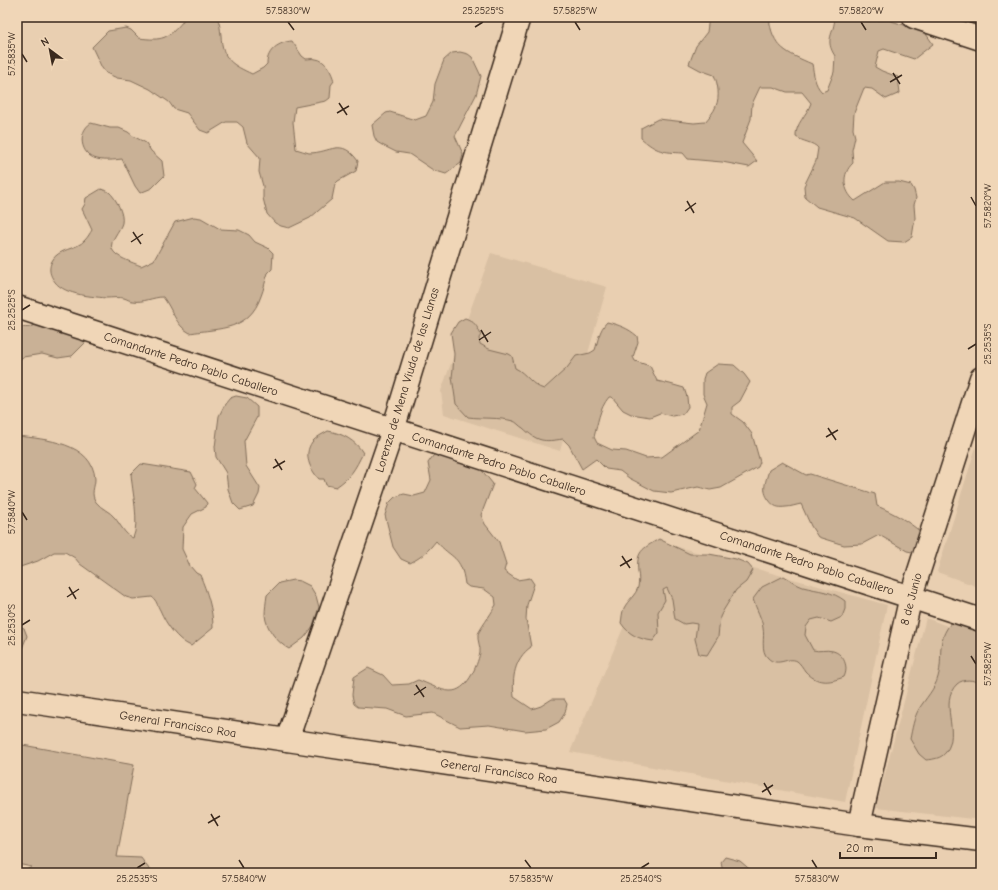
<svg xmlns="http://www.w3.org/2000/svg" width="998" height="890" viewBox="0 0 998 890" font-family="'Comic Neue',sans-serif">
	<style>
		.built { fill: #d9c0a3 }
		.green { fill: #c9b196; stroke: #826e5a }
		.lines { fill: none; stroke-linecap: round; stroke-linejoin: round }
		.minor-casing { stroke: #3b2a1e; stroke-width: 25 }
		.tertiary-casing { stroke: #3b2a1e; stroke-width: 25 }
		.minor { stroke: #f0d6b7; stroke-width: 22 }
		.tertiary { stroke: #f0d6b7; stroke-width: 22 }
		.ticks { fill: none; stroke: #3b2a1e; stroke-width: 1.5 }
		.labels { text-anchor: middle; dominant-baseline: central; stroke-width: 4; stroke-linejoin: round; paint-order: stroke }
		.street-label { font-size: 12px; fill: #3b2a1e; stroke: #f0d6b7 }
		.neatline { fill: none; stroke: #3b2a1e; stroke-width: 1.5 }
		.ticks-label { font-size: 10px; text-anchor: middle; fill: #3b2a1e }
	</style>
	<rect width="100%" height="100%" fill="#e9cfb1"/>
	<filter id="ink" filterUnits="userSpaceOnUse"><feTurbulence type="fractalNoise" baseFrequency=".025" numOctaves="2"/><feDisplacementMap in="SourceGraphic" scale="8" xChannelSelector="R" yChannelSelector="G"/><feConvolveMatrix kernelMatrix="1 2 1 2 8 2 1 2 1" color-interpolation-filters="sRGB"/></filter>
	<g filter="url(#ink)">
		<g class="built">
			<path d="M491,253L607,287L560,451L444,414L441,391Z"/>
			<path d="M981,431V588L937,572Z"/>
			<path d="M660,542L887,605L845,802L570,752Z"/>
			<path d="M926,618L981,639V820L876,808Z"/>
		</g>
		<g class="green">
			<path d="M183,17H217C220,24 220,28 221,35C222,60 233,65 252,74L263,68L267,64C267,50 279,42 292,41L302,56L306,59C309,59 313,58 316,59C326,60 332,73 334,81L331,85L330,98L326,101L295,107L293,122L296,149C300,150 305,152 309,153C331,153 341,137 358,161L356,171L338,181L335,184L332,199L310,218L289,228L281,226L275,223L267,214L263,198V186L259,172L260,158L247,143L243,127L237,122H226L208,133L200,130L187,113L174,109L169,102L150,89L131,80L117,78L106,73L102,68L92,47L108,31L126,28L131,30L139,38C162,41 168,39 183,21Z"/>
			<path d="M709,17H769C772,48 787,53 812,64C814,74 814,84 822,92L827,90L834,72L835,56C824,39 834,35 835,17H863L869,21L888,20L924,31L933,44L914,59L884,49L879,51L875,67L882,71L898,77L900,93L886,99L872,89L864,88L854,113L853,129L855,137L852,150L853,163C841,174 843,191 855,201L885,182H899L911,185L914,190L916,198L914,205L915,218L912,237L904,242L888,241L855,218L817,207L805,197L804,186L816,161L818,148C813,142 803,142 796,137C795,124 807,115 811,103L802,92H787L773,87H760L752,104L751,119L742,143L757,161L749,167L722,162L688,159L683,153C663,152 657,152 641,138V128L658,119L694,123L705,122C709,117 714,112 716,106C720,97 718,83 714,75L700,70L689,64L696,46L707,32Z"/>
			<path d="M460,52L468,54L472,57L481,76L476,95L455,136L463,154L461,163L446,174L433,170L409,154L396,152L382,145L377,142L374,136L372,125L386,113L390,112L415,120L426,116L433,102L435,84L444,60L452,53Z"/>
			<path d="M91,123L110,128H119L128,132L133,136L146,143L151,151L162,161L164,176L152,188L140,193L135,186L122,159C114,160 105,161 97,159C80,155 77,132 91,123Z"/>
			<path d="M101,189C104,190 107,191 109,192C116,198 124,214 122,223C120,231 109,241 112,249C116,258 132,262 141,266L154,260L175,222L194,217L201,218L220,229L239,230L249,235L255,242L268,248L273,253L272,269L268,273C265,281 264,289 261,296C249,331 220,328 190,333C175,325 173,310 163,297C153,297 143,303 133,301C130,301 127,299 124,298C118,297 112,298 106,298C89,296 62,295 53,279C49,273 49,267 52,261C58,248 77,250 85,240C88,237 90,233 92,230L82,209L85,204L86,198Z"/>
			<path d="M465,318C474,321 477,326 481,335L479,338L480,344L489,349L509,354L512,356L515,368C526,373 532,386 544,389L567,368L576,356L590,353L595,350C598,341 599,330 607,322C619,325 628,328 637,336L638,342L633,357L635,361L650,366L657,381L670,384L684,388L687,397L688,407L683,414L672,416L660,413L650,417L631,414L623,410L612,397H609C599,409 598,423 594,437L597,443L612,450L626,451L646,458L662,457L699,430L707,403L703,394V379L705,373L718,364L734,365L744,374L750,382L740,401L732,407V414L743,422L752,434L760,462L758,467L721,488L710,490L698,487L671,493L654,491L629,478L620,471L606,469L596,459L582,469L569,445L563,439C543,442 538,442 523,428C519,426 517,422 513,421C499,417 483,419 468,417L456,404L452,377L453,369L454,354L451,333L458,322Z"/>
			<path d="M38,323L90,338L72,356L58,358L42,354L23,357L17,361V326C26,328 30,329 38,323Z"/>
			<path d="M236,396L247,398L257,407V417L244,441L246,466L260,488L259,494L253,506L240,510L233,503L228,489L226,473L216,457L215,447L219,416L225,404L230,398Z"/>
			<path d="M328,431C342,433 356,441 363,453C355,469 351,477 336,487L326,485L324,479H319C310,469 303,455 312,442C316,437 323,434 328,431Z"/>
			<path d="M17,436C45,439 93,443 95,479C95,487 90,494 96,502C101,509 110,511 115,518C120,524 125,535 133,538C140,524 132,490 131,474L141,464L191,472L197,484L195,488L207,503L206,507L192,514L183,527L182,549L190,566L196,573L200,575C207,592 213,609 213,628L191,646C177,640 166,624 160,610C157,605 157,601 152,597L133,599L126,597L80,564L75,558L65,552H54L38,561L17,568Z"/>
			<path d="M443,442L480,468L493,484L481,515L485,524L499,542L506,564L504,571L517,580L530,578L534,584L527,605L526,619L531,647C514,659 512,678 514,697L532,709L541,706L552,699H564L567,704L565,713L559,722L546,729L525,731L489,725L460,727L433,713L406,716L387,709L358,707L354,704L352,695L354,677L368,668L383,675L392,685L409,684L418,680C427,683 441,691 450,691C467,692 477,666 480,653C481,647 477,641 478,634C480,629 491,614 494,608L496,605L495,597L484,589L469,587L465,584C461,554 452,560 436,541C428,551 422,557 410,563L401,559L393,547L385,515L389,503L395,497L404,494L414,496L425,493L431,480L428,463Z"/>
			<path d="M782,462L806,475L810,474L875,494L877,506C894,513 908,521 922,533L917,553L907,551L879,535L862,544L844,545L818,537L811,526L801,504C796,505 790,507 786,507C778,508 774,507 769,500C761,490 766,481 769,470Z"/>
			<path d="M659,539L690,554H709L736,559L748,564L753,570L746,582L736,590L723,611L720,617L718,637L707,655L699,654L695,639L697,624L691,623L684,624L675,619L672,599L667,588L663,590L665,600L658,612L659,633L653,641C639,639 629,635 621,623C622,618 622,612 624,608C628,600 636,595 638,587C639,582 639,577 638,572C636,551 642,549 659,539Z"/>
			<path d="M784,576C790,579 796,585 803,587C818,591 833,591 845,601V609L842,617L831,622L819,618L811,620L806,627L805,635L813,650C819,652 826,649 833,651C844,654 849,667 844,677C828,683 817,684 805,671C803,668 800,663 797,661C788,656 778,668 768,658C760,651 765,637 763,628C762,618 756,609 753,599L762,587Z"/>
			<path d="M293,580L300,581L310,586L316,596L319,607L313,626L308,633L304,638L289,649C278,643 266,629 265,615C265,609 266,602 267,595L279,583Z"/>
			<path d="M952,622C966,621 970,623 981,631V683C973,680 964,678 957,684C938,702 961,732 946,752C941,759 933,759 926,760L919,754L910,739C912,729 914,717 919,709C925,699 935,689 938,677C944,656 935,641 952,622Z"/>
			<path d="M17,625L24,628L27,636L21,651L17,652Z"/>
			<path d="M17,744L134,765L117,857L141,858L149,869L156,873H20L32,867L17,864Z"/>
			<path d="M725,857L740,861L754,873H723L721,862Z"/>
		</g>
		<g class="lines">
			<defs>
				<g id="minor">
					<path d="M914,17L981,39"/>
					<path d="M393,430L519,17"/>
					<path d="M17,700L287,740"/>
					<path d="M859,825L911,596L981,378"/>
				</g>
				<g id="tertiary">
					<path d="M17,307L981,620"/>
					<path d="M393,430L287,740L859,825L981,840"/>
				</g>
			</defs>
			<use href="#minor" class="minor-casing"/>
			<use href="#tertiary" class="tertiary-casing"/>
			<use href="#minor" class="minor"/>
			<use href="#tertiary" class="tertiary"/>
		</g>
	</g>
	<path class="ticks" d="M288,22L294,30M575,22L580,30M861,22L866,30M475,27L483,22M22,54L27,62M893,73L900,84M890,82L902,75M339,103L347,115M337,113L349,106M971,197L976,206M687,201L694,213M685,211L696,203M133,232L141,244M131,242L143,234M22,310L30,305M481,330L488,342M479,340L491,332M968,349L976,344M828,428L836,440M826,437L838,430M275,459L282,470M273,468L285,461M22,512L27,520M622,556L630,568M620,566L632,559M69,587L76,599M67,597L79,589M22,625L30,620M971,656L976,664M416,685L424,697M414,695L426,687M764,783L771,795M762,792L773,785M211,814L218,826M208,823L220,816M239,860L244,868M525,860L531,868M812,860L817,868M137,868L145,863M641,868L649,863"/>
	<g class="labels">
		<g class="street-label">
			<text transform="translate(191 364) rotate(18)">Comandante Pedro Pablo Caballero</text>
			<text transform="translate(407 380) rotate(-73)">Lorenza de Mena Viuda de las Llanas</text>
			<text transform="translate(499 464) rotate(18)">Comandante Pedro Pablo Caballero</text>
			<text transform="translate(807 563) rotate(18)">Comandante Pedro Pablo Caballero</text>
			<text transform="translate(911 599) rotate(-75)">8 de Junio</text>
			<text transform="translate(178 724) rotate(9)">General Francisco Roa</text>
			<text transform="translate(499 771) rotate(8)">General Francisco Roa</text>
		</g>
	</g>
	<rect width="998" height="890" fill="none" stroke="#f0d6b7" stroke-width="44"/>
	<g transform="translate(50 50) rotate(328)" stroke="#f0d6b7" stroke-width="3" paint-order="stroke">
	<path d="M0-3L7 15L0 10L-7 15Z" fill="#3b2a1e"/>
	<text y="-6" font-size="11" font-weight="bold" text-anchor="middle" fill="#3b2a1e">N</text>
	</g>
	<path d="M840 852v6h96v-6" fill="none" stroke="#3b2a1e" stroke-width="2"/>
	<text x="846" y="852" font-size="12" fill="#3b2a1e" stroke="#f0d6b7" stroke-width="3" paint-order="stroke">20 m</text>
	<rect x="22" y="22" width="954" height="846" class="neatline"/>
	<g class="ticks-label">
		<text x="288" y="14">57.5830°W</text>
		<text x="483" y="14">25.2525°S</text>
		<text x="575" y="14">57.5825°W</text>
		<text x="861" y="14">57.5820°W</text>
		<text transform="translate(11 54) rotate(-90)" y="4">57.5835°W</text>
		<text transform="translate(987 206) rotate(-90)" y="4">57.5820°W</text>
		<text transform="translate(11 310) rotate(-90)" y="4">25.2525°S</text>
		<text transform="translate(987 344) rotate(-90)" y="4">25.2535°S</text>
		<text transform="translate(11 512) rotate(-90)" y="4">57.5840°W</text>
		<text transform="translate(11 625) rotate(-90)" y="4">25.2530°S</text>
		<text transform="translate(987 664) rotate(-90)" y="4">57.5825°W</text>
		<text x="137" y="882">25.2535°S</text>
		<text x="244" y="882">57.5840°W</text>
		<text x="531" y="882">57.5835°W</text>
		<text x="641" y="882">25.2540°S</text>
		<text x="817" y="882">57.5830°W</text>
	</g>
</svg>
